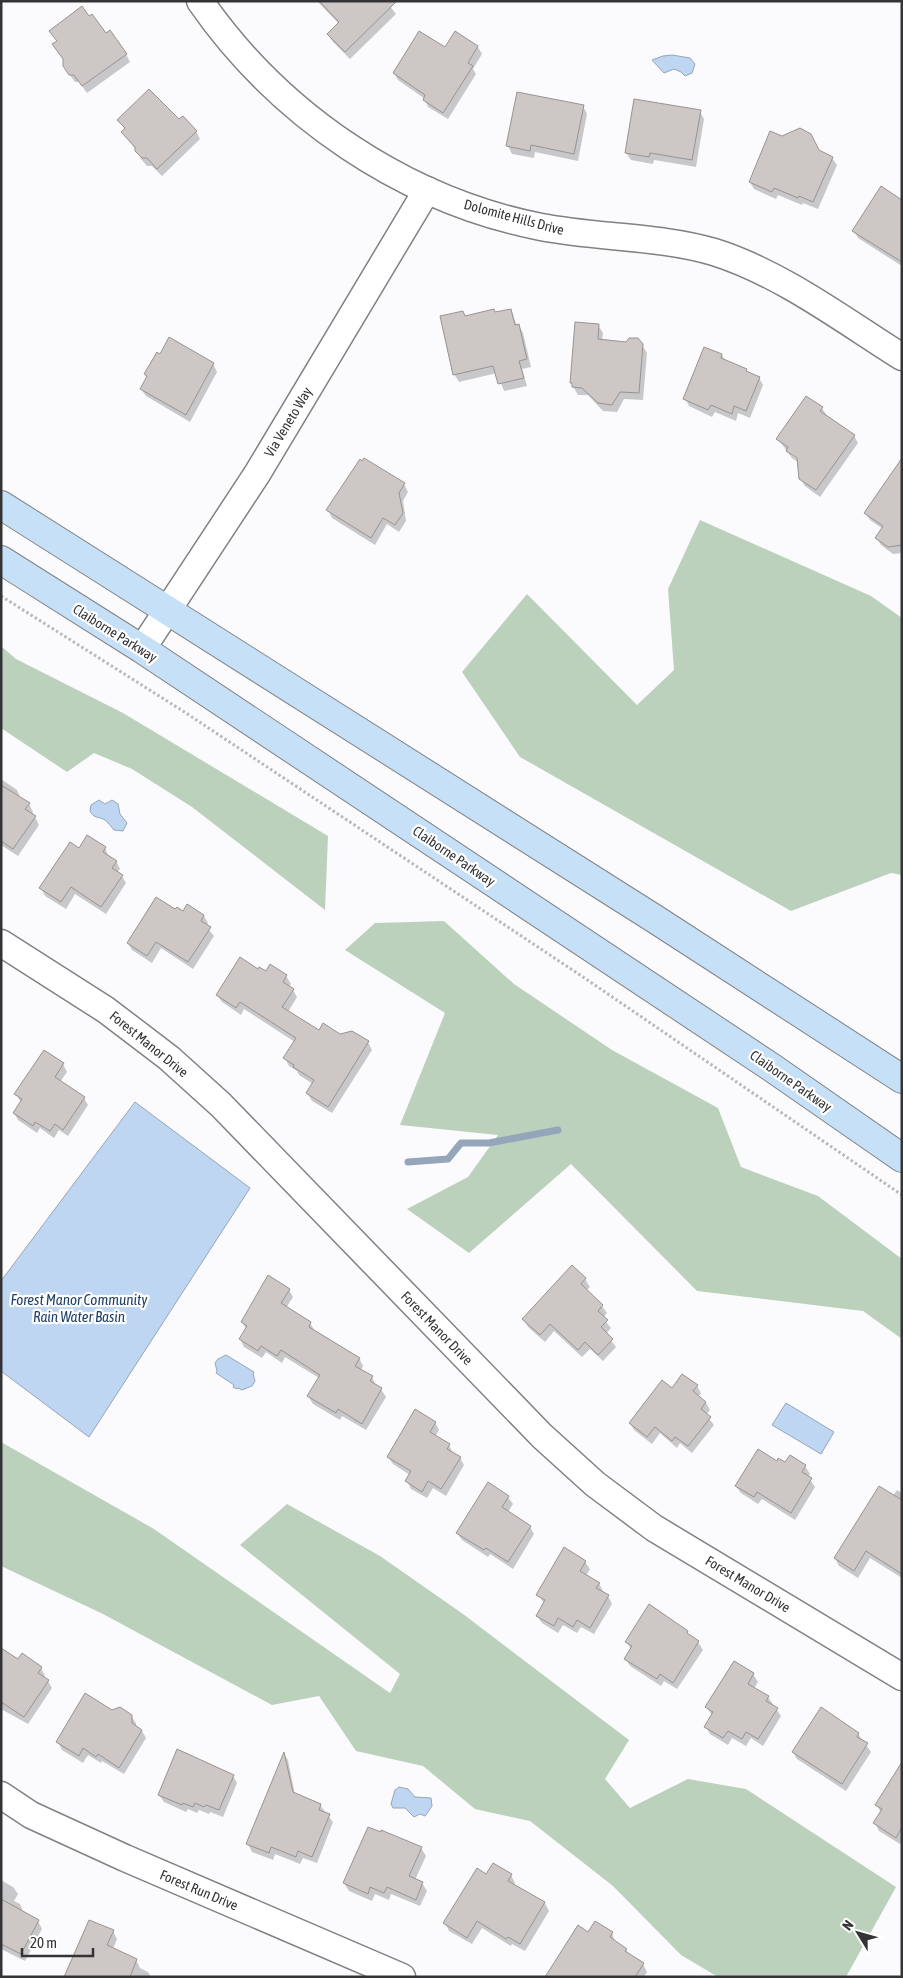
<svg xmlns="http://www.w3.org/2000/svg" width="903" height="1978" viewBox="0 0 903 1978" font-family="'Asap Condensed',sans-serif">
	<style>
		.green { fill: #bbd1bb }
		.water { fill: #bfd6f2; stroke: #95a5ba }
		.shadow { fill: #0003; fill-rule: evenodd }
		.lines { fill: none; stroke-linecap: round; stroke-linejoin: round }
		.stream { stroke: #95a5ba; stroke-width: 7 }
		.building { fill: #cdc8c6; stroke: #989391 }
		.street-casing { stroke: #808185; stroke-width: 29 }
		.secondary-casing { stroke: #808185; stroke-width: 30 }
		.path { stroke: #b9b9bc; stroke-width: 3; stroke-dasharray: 2.5 2.5; stroke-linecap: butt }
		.street { stroke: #fff; stroke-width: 26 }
		.secondary { stroke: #c6e0f8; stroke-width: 28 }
		.labels { text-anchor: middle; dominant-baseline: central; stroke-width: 4.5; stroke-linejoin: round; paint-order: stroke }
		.street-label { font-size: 14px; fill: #343436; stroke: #fff }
		.water-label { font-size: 15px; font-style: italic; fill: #1f4066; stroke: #fff }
	</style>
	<rect width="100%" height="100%" fill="#fbfbfe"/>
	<g class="green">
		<path d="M700,520L871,596L902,618V875L891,873L791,911L520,757L462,672L527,594L637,705L674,670L668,589Z"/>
		<path d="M1,646L16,659L123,713L328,836L325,910L192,807L132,769L94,753L67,772L1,728Z"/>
		<path d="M444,921L514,984L612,1050L718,1108L741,1167L818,1196L902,1259V1339L863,1311L697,1291L571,1164L469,1253L407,1209L468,1177L498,1135L400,1125L445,1013L345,950L375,923Z"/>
		<path d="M1,1442L154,1529L390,1693L400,1674L240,1545L287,1504L380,1556L463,1614L629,1740L605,1779L630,1808L688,1779L746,1789L896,1887L846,1977H718L681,1955L613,1886L530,1821L475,1809L423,1766L356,1751L319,1696L272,1705L103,1614L1,1566Z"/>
	</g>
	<g class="water">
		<path d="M672,55L690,58L695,64L692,73L685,76L681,72L674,69L664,73L652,60L663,56Z"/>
		<path d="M99,800L105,804L112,800L118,804L120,814L127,823L123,831L114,830C111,827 108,822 105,820C98,816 94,819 90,811L91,805Z"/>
		<path d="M135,1102L250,1188L89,1437L1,1371V1281Z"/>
		<path d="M226,1355L254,1372L253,1374L255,1381L252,1386L242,1390L238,1388L237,1389L233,1387L234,1385L216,1373L217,1371L215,1363L218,1359Z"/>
		<path d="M786,1403L834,1432L821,1454L772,1425Z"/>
		<path d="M399,1787L408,1789L415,1797L431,1798L432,1806L425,1816L420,1814L414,1817L405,1808H393L391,1804L395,1790Z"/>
	</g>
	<g class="shadow">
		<path d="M317,1H386L396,14L350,59L333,42L328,35L339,24Z"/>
		<path d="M51,31L126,54L130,62L87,93L79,82H75L69,74L58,42Z"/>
		<path d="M478,47L482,54L473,69L476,74L448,119L428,107L425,99L398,80L394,73L446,49Z"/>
		<path d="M583,106L587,114L578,161L535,152L534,158L512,154L508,146Z"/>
		<path d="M700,112L704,119L696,167L654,160L653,164L631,160L626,153Z"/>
		<path d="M119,120L179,121L196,131L200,139L162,176L152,166H147L141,159L136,150L122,132L125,130Z"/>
		<path d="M819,152L832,158L837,165L818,209L803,203L802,205L778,195L776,199L754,189L750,182Z"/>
		<path d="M902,201V266L858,238L854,231Z"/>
		<path d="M511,310L517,326H519L523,333L531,367L522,369L527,386L504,391L497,373L459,382L454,374L466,317Z"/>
		<path d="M598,325L603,333L602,341L642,345L647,353L643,400L624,399L617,412L603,411L588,395H578L571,383Z"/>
		<path d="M722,355L725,361L746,370L749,374L759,378L763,385L750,418L738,413L736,421L715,412L712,417L689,406L685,398Z"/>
		<path d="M213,364L217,372L190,422L146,396L141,389L147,378L145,374Z"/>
		<path d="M807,397L822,408L827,416L854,436L858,443L820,497L805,486L800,478L799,463L792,458L778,439ZM791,452L803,460L801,462L791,455Z"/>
		<path d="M902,460V553L893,554L881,545L877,538L883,529L870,520L865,513Z"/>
		<path d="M404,484L408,492L403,501L406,521L399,532L387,524L375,545L332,518L328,510Z"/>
		<path d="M1,779L17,790L21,799L29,804L33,812L31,815L35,817L39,825L18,856L1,845Z"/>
		<path d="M105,848L109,857L116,861L120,869L117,873L122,876L126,883L106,914L75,894L66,909L45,896L41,888L79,849Z"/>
		<path d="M176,911L204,916L208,923L206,926L214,936L193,969L161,948L152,963L132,950L128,943Z"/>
		<path d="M258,971L286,976L291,984L289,987L293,990L297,997L288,1012L319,1032L368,1042L372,1050L332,1113L312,1101L307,1093L313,1084L299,1075L297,1071L289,1066L285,1058L295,1042L244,1009L241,1015L222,1002L217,995Z"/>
		<path d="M63,1064L67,1072L60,1082L84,1098L88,1105L68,1136L59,1130L54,1138L40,1128L37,1133L18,1120L14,1113L21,1103L16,1094Z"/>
		<path d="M572,1267L585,1279L590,1287L586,1291L602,1306L607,1313L603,1318L611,1328L606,1334L616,1347L603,1361L590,1349L582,1357L554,1331L545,1342L528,1327L523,1319Z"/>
		<path d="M289,1290L293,1297L286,1308L310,1323L315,1331L359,1358L363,1366L361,1370L372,1377L376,1386L381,1389L386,1397L366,1430L342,1416L340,1420L313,1404L308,1396L319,1378L285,1357L282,1363L266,1352L262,1358L244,1347L240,1339L246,1329L242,1322Z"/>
		<path d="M697,1386L701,1393L698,1397L706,1403L710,1410L706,1415L714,1425L692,1453L680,1443L677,1448L660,1433L652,1444L634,1430L630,1423L672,1389Z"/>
		<path d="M435,1422L439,1430L435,1437L449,1445L453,1454L460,1458L464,1465L446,1496L433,1488L427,1498L411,1489L407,1481L410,1475L393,1464L388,1457Z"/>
		<path d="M777,1462L805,1466L810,1474L808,1477L815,1487L795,1520L762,1499L758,1504L741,1493L736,1486Z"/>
		<path d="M897,1490L902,1493V1578L870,1558L858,1578L839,1566L835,1558L893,1496Z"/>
		<path d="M508,1497L513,1504L508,1512L530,1527L534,1534L513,1569L490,1554L488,1557L462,1540L457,1533Z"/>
		<path d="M585,1562L590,1569L586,1576L599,1584L603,1591L602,1593L608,1596L612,1604L594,1634L581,1627L577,1633L563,1625L558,1633L542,1623L537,1616L544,1603L538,1595Z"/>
		<path d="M687,1632L691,1637L698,1642L703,1650L677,1689L664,1681L661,1686L630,1666L626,1659L631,1650L627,1642Z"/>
		<path d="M1,1650L18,1661L41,1668L45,1676L44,1678L48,1681L52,1688L28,1724L1,1709Z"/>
		<path d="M734,1663L753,1674L758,1682L754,1689L768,1697L781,1716L763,1746L751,1738L746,1746L732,1738L728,1745L710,1734L706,1727L712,1716L707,1707Z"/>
		<path d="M112,1711L131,1716L136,1723V1727L142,1731L146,1738L124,1774L102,1761L101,1763L88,1755L83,1763L62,1750L58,1742Z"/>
		<path d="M858,1734L871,1752L846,1791L797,1759L793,1752Z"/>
		<path d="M284,1754L288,1760L295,1795L320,1805L333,1822L317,1863L303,1858L300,1864L275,1854L273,1860L252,1852L248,1844Z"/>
		<path d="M902,1765V1841L900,1844L879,1831L875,1823L881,1813L877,1805Z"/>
		<path d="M233,1776L237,1783L223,1817L210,1812L209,1814L199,1810L197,1813L188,1809L186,1812L164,1802L159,1795Z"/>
		<path d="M421,1848L426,1856L415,1880L422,1883L427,1891L420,1906L391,1894L389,1900L375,1894L372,1901L349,1891L344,1883Z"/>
		<path d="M511,1875L515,1883L513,1886L545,1903L549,1911L525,1951L512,1944L511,1946L482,1928L472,1944L449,1931L445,1923L487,1876Z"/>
		<path d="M1,1880L13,1887L18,1894L14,1901L20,1904L23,1912L38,1921L42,1929L25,1961L1,1949Z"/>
		<path d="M113,1931L117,1939L113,1949L136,1960L140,1968L148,1972L151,1977H66Z"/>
		<path d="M589,1933H612L615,1942L626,1949L629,1955L643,1964L647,1972L644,1977H546Z"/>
	</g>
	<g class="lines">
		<path class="stream" d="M408,1162L448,1159L461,1143H489L558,1130"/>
	</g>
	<g class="building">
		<path d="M319,1H397L345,52L327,34L339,22Z"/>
		<path d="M82,6L89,16L92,14L106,33L110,30L127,54L82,86L74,75H69L63,66V59L52,44L57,41L49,31Z"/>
		<path d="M419,31L445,47L455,31L478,46L468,63L473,66L443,113L423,100L425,95L393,73Z"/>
		<path d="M149,89L179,119L183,116L197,131L157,169L147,158H142L135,151V147L121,132L125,128L117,120Z"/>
		<path d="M517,92L584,105L574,154L531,145L530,151L506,146Z"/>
		<path d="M634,99L701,110L692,160L650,153L649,157L625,153Z"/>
		<path d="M800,128L811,134L819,150L833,157L813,202L799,196L798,198L774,188L772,192L749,182L770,131L782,136Z"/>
		<path d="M881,186L902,200V262L852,231Z"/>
		<path d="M494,309L495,312L511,309L515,325L519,324L527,359L519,361L524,378L498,384L493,366L453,375L440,316L463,311L465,316Z"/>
		<path d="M575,322L599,324L598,339L626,342L629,338H638L643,344L639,393L620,392L612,405L598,403L582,388L572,387V383H570Z"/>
		<path d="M169,337L214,363L186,415L140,389L147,376L144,374L157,352L160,354Z"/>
		<path d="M704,347L722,354L721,358L747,369L746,371L760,377L746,411L734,406L732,414L711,405L708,410L683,399Z"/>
		<path d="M806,396L823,407L820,411L855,435L816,490L799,479L797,458L786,451L788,447L776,439Z"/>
		<path d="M364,458L405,483L399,493L403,513L395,525L383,518L371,538L326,510L360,459L362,461Z"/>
		<path d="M902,458V545L888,547L875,538L883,526L864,513Z"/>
		<path d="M1,785L30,803L25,809L36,816L13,849L1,841Z"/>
		<path d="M87,835L106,847L103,852L117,861L112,868L123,875L101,907L71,887L61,902L39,888L70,842L79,848Z"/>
		<path d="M156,897L175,909L177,907L183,911L187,904L204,915L201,921L211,927L188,962L156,942L147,956L127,943Z"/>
		<path d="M240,957L258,969L259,967L266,971L270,964L287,975L283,982L294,989L282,1007L319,1030L323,1023L340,1034L352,1031L369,1041L328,1107L306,1093L314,1080L293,1067L294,1065L283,1058L296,1038L240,1002L236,1008L216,995Z"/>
		<path d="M44,1050L64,1063L55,1077L85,1097L63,1130L55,1124L50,1131L35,1122L33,1126L13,1113L22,1099L14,1094Z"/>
		<path d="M572,1265L586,1278L581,1284L603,1305L598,1311L608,1320L601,1327L613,1339L598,1355L585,1342L578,1350L550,1324L540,1335L522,1319Z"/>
		<path d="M268,1275L290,1289L281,1303L311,1322L309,1327L360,1358L355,1366L373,1376L370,1381L382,1388L362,1424L338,1409L336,1413L307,1396L320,1375L281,1350L277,1356L261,1346L258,1351L239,1339L247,1326L241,1322Z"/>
		<path d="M682,1374L698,1385L693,1391L706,1402L701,1409L711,1417L688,1446L675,1437L672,1441L655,1427L647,1437L629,1423L662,1380L672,1388Z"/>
		<path d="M415,1409L436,1422L430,1432L450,1444L447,1449L461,1457L441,1489L428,1481L422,1492L405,1481L411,1471L387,1457Z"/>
		<path d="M758,1449L777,1461L778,1458L785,1462L790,1455L806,1465L802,1472L812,1478L791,1513L757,1492L754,1497L735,1486Z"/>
		<path d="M488,1482L509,1496L502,1507L531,1526L508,1562L486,1548L484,1550L456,1533Z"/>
		<path d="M879,1486L902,1500V1574L866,1551L854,1571L834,1558Z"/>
		<path d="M564,1547L586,1561L580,1571L600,1583L596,1588L609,1595L590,1628L577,1620L573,1627L558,1618L554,1626L536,1616L545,1600L536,1595Z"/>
		<path d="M649,1604L688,1631L687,1633L699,1641L673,1683L660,1674L657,1679L624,1659L632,1646L625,1642Z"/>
		<path d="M1,1648L18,1659L22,1653L42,1667L38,1673L49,1680L24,1717L1,1702Z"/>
		<path d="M734,1661L754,1673L748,1684L769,1696L766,1701L778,1708L758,1739L746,1732L742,1739L728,1731L723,1738L704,1727L713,1712L705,1707Z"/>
		<path d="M85,1693L112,1710L120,1707L132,1715V1723L142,1730L119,1768L98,1754L96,1757L83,1748L79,1756L56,1742Z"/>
		<path d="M821,1707L859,1733L857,1737L868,1743L842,1784L792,1752Z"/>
		<path d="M177,1749L234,1775L219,1810L206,1805L204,1807L195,1803L193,1807L183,1803L182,1805L158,1795Z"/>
		<path d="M284,1752L293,1792L321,1804L319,1810L330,1814L312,1857L298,1851L296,1857L271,1847L269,1853L246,1844Z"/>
		<path d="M902,1762V1827L896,1838L873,1823L882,1809L875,1805Z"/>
		<path d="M368,1827L381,1832V1830L422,1847L409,1876L423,1882L416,1900L387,1887L384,1893L370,1887L368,1894L343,1883Z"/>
		<path d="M493,1863L512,1874L508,1881L545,1902L520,1944L508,1937L506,1939L477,1921L467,1938L443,1923L477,1868L486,1874Z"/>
		<path d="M1,1899L39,1920L21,1954L1,1944Z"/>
		<path d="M89,1920L114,1930L107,1945L137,1959L130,1977H64Z"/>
		<path d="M595,1921L613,1932L610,1937L627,1949L625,1951L644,1963L635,1977H545L578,1925L588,1932Z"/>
	</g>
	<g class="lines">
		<defs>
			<g id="street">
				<path d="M200,1C279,115 404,200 541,227C598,238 660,236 714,252C781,273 843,320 902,357"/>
				<path d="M142,649L257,474L427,190"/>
				<path d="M1,943L106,1010L169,1058L221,1105L542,1436L595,1484L654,1528L902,1677"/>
				<path d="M1,1795L31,1815L125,1858L402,1977"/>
			</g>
			<g id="secondary">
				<path d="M1,505L655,919L902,1079"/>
				<path d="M1,560L142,649L771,1067L902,1158"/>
			</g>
		</defs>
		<use href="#street" class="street-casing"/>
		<use href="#secondary" class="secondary-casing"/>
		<path class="path" d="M1,596L186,713L586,979L902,1195"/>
		<use href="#street" class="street"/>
		<use href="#secondary" class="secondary"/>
	</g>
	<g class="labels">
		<g class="street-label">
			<text transform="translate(514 217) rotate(15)">Dolomite Hills Drive</text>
			<text transform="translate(288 422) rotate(-59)">Via Veneto Way</text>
			<text transform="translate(115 633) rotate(32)">Claiborne Parkway</text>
			<text transform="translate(454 856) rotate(34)">Claiborne Parkway</text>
			<text transform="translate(149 1044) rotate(39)">Forest Manor Drive</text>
			<text transform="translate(791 1081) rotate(35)">Claiborne Parkway</text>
			<text transform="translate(437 1328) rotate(46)">Forest Manor Drive</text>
			<text transform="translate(748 1584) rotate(31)">Forest Manor Drive</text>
			<text transform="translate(199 1890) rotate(23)">Forest Run Drive</text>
		</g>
		<g class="water-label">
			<text x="79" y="1299">Forest Manor Community<tspan x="79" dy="17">Rain Water Basin</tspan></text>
		</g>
	</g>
	<rect width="903" height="1978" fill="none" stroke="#343436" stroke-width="5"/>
	<g transform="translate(858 1933) rotate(307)" stroke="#ffffff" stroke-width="4" paint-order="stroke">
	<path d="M0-4L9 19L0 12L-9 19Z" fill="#343436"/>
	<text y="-8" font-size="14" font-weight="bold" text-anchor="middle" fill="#343436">N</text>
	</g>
	<path d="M22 1948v8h71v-8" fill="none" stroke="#343436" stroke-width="2.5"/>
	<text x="30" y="1948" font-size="15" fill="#343436" stroke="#ffffff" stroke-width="4" paint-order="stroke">20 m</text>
</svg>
